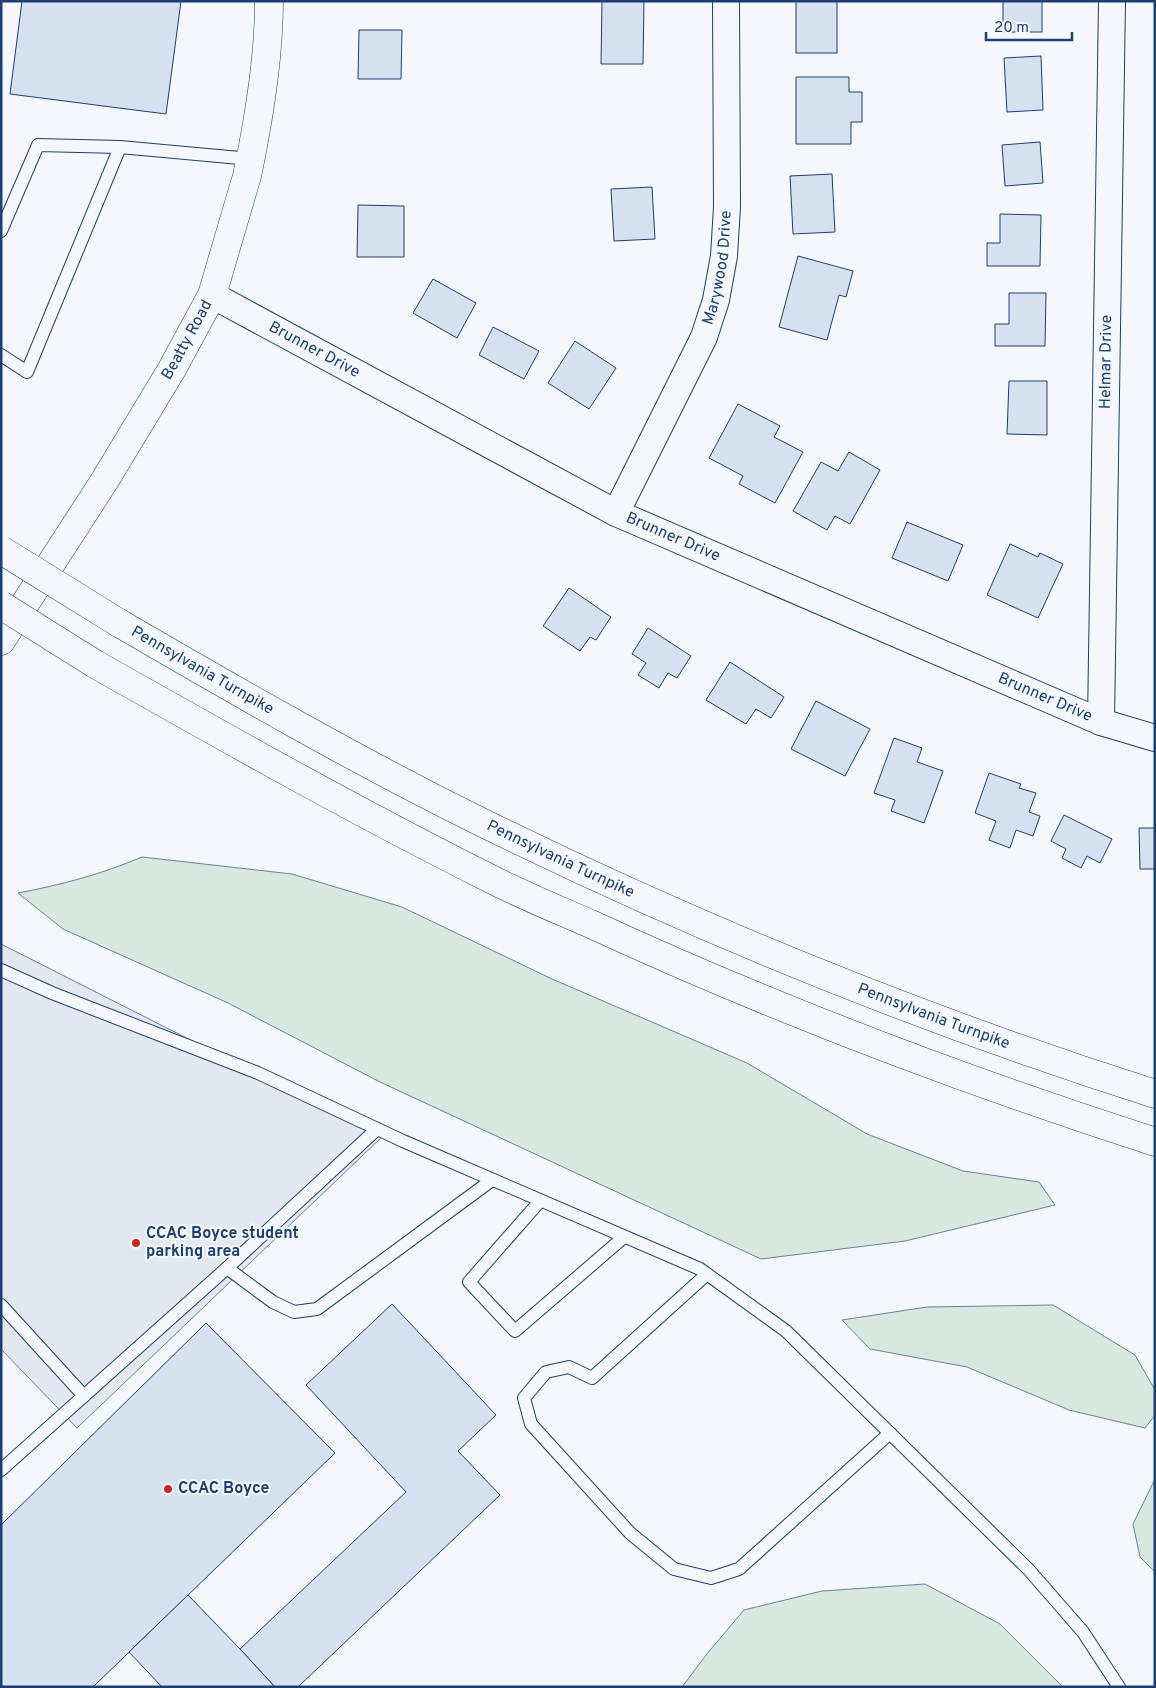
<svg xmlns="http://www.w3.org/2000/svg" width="1156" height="1688" viewBox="0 0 1156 1688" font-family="Overpass,sans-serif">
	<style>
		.green { fill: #d7e8df; stroke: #687fa3 }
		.parking { fill: #e3e8f0; stroke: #687fa3 }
		.building { fill: #d5e0f0; stroke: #1d3f73 }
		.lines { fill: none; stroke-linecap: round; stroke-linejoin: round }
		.service-casing { stroke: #1d3f73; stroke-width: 14 }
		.minor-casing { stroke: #1d3f73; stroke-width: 28 }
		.tertiary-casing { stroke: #1d3f73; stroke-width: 29 }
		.motorway-casing { stroke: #1d3f73; stroke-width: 29 }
		.service { stroke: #f4f7fb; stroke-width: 12 }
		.minor { stroke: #f4f7fb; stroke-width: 26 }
		.tertiary { stroke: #f4f7fb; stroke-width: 28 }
		.motorway { stroke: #f4f7fb; stroke-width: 28 }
		.motorway-bridge-casing { stroke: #1d3f73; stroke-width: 29; stroke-linecap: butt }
		.motorway-bridge { stroke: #f4f7fb; stroke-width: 28 }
		.poi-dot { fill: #c62828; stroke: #f4f7fb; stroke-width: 2 }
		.labels { text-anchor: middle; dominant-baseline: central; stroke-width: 4; stroke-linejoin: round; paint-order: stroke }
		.street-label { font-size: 16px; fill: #1d3f73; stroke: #f4f7fb }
		.poi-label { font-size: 16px; font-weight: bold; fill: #1d3f73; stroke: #f4f7fb; text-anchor: start }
	</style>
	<rect width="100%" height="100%" fill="#f4f7fb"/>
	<g class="green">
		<path d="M142,857L292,874L402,907L552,979L747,1063L867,1134L963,1171L1039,1182L1055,1205L905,1241L761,1259L380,1082L228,1003L63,929L18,893C61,885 102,874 142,857Z"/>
		<path d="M1053,1305L1135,1355L1155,1390V1415L1145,1428L1069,1410L967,1367L870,1349L842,1320L927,1307Z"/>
		<path d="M1155,1479V1572L1140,1557L1133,1524Z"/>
		<path d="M925,1584L1000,1624L1063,1687H682L706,1655L744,1610L822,1591Z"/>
	</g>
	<path class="parking" d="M1,944L382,1137L77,1428L1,1349Z"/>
	<g class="building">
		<path d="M22,1H181L166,114L10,94Z"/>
		<path d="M602,1H644L643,64H601Z"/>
		<rect x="796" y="1" width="41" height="52"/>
		<rect x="1003" y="1" width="39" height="31"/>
		<path d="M359,30H402L401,79H358Z"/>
		<path d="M1041,56L1043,110L1007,112L1004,58Z"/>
		<path d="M796,77H849V92H862V122H851V144H796Z"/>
		<path d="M1040,142L1043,183L1005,186L1002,145Z"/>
		<path d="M832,174L835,232L793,234L790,176Z"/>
		<path d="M652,187L655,239L614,241L611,189Z"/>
		<path d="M358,205L404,206V257H357Z"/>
		<path d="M1000,214L1041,215L1040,266H987V243H1000Z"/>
		<path d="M798,256L853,271L846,297L839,295L827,340L779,327Z"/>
		<path d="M433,279L476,303L457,338L413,313Z"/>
		<path d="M1009,293H1046L1045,346H995V324H1009Z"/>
		<path d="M493,327L539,351L524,379L479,355Z"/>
		<path d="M575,341L616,368L589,409L548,383Z"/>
		<path d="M1009,381H1047V435L1007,434Z"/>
		<path d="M738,404L780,426L774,437L803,452L775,503L739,484L743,476L709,458Z"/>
		<path d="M849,452L880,470L850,524L835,516L827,530L793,511L821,462L838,471Z"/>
		<path d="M907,522L963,545L948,581L892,558Z"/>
		<path d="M1010,544L1038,557L1040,553L1063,564L1038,618L987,595Z"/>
		<path d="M569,588L611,617L596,640L590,637L580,651L543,626Z"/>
		<path d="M648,628L691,656L677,678L668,673L659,688L638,675L646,663L632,654Z"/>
		<path d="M730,662L784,697L771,718L756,709L746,724L706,700Z"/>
		<path d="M816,701L870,729L845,776L791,749Z"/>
		<path d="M894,738L922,748L917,762L943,771L924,823L891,811L895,800L874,793Z"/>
		<path d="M989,773L1021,784L1019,788L1036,793L1029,812L1040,816L1033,836L1016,830L1010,848L989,840L996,821L975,813Z"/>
		<path d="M1064,815L1112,839L1100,863L1087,856L1081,868L1062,858L1066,849L1051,841Z"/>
		<path d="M1139,828H1155V869H1140Z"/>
		<path d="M392,1304L496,1415L458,1451L500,1495L298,1687H275L240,1649L406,1492L306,1385Z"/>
		<path d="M206,1323L335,1453L93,1687H1V1525Z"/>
		<path d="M188,1595L240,1649L275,1687H162L129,1652Z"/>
	</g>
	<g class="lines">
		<defs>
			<g id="service">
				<path d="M1,231L38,145L120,147L251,159"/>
				<path d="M1,355L27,372L120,147"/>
				<path d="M1,970L52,993L258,1073L403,1141L700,1269L786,1331L1029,1570L1083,1632L1119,1687"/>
				<path d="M540,1201L469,1282L515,1331L624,1237"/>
				<path d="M227,1268L273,1302L294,1312L317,1309L492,1180"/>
				<path d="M707,1274L592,1378L569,1367L546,1372L524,1398L531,1424L630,1533L674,1569L711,1578L739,1569L890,1433"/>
				<path d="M1,1305L84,1396"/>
				<path d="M1,1470L227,1268L377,1129"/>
			</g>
			<g id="minor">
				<path id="s1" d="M212,295L616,513L1101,722L1155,738"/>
				<path id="s2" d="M616,513L704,337L716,300L724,256L727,207L726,1"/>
				<path id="s3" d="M1101,722L1112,1"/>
			</g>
			<g id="tertiary">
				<path id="s4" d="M1,641L105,480L172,369L212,295L247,176C259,119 269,60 269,1"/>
			</g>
			<g id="motorway">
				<path id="s5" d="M119,623C236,691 354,759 475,819C693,927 923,1020 1155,1094"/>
				<path d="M95,664C226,738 357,812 491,879C524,896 559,910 593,925C775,1009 963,1080 1155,1142"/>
			</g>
		</defs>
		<use href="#service" class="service-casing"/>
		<use href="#minor" class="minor-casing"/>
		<use href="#tertiary" class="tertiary-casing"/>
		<use href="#motorway" class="motorway-casing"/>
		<use href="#service" class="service"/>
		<use href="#minor" class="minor"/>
		<use href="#tertiary" class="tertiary"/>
		<use href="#motorway" class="motorway"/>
		<defs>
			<g id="motorway-bridge">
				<path d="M1,550L119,623"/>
				<path d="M1,605L95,664"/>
			</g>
		</defs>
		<use href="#motorway-bridge" class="motorway-bridge-casing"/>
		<use href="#motorway-bridge" class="motorway-bridge"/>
	</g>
	<g class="poi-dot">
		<circle cx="136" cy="1243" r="5"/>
		<circle cx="168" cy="1489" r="5"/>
	</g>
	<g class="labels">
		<g class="street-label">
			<text stroke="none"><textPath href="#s2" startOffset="268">Marywood Drive</textPath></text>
			<text stroke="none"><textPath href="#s4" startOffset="354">Beatty Road</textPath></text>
			<text stroke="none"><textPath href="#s1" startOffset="116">Brunner Drive</textPath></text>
			<text stroke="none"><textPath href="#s3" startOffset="360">Helmar Drive</textPath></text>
			<text stroke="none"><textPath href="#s1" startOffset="521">Brunner Drive</textPath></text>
			<text stroke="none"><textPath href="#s5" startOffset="96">Pennsylvania Turnpike</textPath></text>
			<text stroke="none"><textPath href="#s1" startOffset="926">Brunner Drive</textPath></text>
			<text stroke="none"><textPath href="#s5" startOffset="501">Pennsylvania Turnpike</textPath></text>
			<text stroke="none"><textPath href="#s5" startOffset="906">Pennsylvania Turnpike</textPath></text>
		</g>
		<g class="poi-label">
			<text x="146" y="1234">CCAC Boyce student<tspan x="146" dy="18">parking area</tspan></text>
			<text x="178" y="1489">CCAC Boyce</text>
		</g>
	</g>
	<rect width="1156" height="1688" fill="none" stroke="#1d3f73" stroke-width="5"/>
	<path d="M986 32v8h86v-8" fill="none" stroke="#1d3f73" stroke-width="2.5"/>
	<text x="994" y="32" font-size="15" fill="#1d3f73" stroke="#f4f7fb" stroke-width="4" paint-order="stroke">20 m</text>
</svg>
